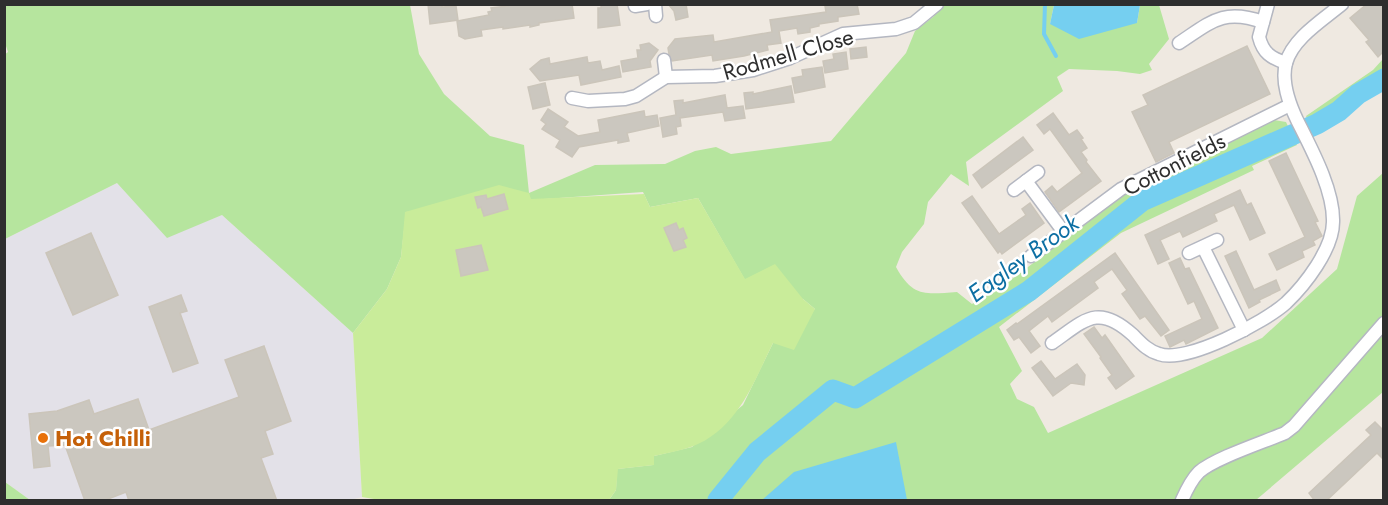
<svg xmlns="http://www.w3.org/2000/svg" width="1388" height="505" viewBox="0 0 1388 505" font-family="Jost,sans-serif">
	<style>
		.industrial { fill: #e3e1e8 }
		.green { fill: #b6e59e }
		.pitch { fill: #c9ec9a }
		.water { fill: #75cff0 }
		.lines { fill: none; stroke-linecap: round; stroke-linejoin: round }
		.stream { stroke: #75cff0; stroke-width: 4 }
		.river { stroke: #75cff0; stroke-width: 21 }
		.building { fill: #cbc7bf; stroke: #cbc5ba; stroke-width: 1.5 }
		.minor-casing { stroke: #b4b7c1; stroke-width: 15 }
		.minor { stroke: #fff; stroke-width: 12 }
		.food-dot { fill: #e8710a; stroke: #fff; stroke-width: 2 }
		.labels { text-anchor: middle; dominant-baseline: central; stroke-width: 5; stroke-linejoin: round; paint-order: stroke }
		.street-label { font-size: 22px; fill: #2e2e2e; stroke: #fff }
		.food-label { font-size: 22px; font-weight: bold; fill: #c56008; stroke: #fff; text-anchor: start }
		.water-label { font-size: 24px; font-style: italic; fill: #0d6fa3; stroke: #fff }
	</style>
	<rect width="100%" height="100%" fill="#efe9e1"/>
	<path class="industrial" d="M117,183L167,237L222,215L353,333L362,497L350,500H30L5,482V239Z"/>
	<g class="green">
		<path d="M5,5H410L419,54L444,94L490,136L524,145L529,193L595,165L665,164L695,151L716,147L731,154L831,141L906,53L915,31L933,17L944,5H1054L1050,24L1137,23L1140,5H1159L1169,39L1149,64L1152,70L1140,74L1117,71L1069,69L1057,77L1063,91L966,162L969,186L951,174L928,202L924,224L902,252L896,267C913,298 926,294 957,292L972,304L1015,277L1124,193L1274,120L1286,122L1297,145L1252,166L1254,170L1121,233L999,327L1022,371L1010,384L1017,399L1034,407L1048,433L1262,338L1337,269L1357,196L1383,173V392L1256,500H609L616,490L617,469L653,465L654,456L692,447L743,405L773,343L815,309L803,299L745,280L698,198L650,207L643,192L531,200L406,212L401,257L387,289L353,333L222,215L167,238L117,183L5,239L4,55L8,52L5,43Z"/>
		<path d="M1383,59V86L1378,87L1313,135L1306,116L1373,70Z"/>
		<path d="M5,482L30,500L5,499Z"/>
	</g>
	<path class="pitch" d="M499,185L529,193L531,199L644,194L650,207L698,198L745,279L775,264L803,299L815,309L794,350L773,343C753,384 737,430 691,447C679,451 666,453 654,456V465L618,469L616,490L609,500H380L362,497L353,333L387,289L401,257L405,212Z"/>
	<g class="water">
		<path d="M1054,5V4L1140,5L1137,23L1079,39L1050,24Z"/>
		<path d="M896,442L907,500H762L794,472Z"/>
	</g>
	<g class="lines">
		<path class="stream" d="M1045,4L1044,34L1056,56"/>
		<path class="river" d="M718,500L757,452L833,390L855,398L1029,291L1142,201L1317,124L1339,111L1358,94L1384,79"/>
	</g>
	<g class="building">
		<path d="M428,4H442V7L456,6L458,20L430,24Z"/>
		<path d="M507,4H572L574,18L539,23V25L530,27V25L503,29V27L481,30L482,36L465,39L459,36L457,21L489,15L488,12L492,11L491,8L508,6Z"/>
		<path d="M601,4H617L620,25L598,28V8H601Z"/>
		<path d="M668,4H686L688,17L676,20L674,11Z"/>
		<path d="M832,4H857L859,14L838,17V21L819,24V26L810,28V32L798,34L797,28L779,31L781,43L767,45L768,50L744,56L713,61L712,55L672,61L669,54L668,48L675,39L713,35L714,42L772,32L770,20L826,12L825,6Z"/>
		<path d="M1367,4H1383V52L1378,57L1366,42L1369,40L1350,18Z"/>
		<path d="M649,43L658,50L650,61L651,67L623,72L621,61L638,58L637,50H641L640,45Z"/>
		<path d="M1247,46L1270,94L1169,142L1174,153L1156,162L1132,112L1148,105L1143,95Z"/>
		<path d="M866,47L867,57L851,59L850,49Z"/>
		<path d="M846,52L848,69L825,73L823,61L834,59L833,54Z"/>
		<path d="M587,57L588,63L600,61L602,70L619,66L621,77L581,85L579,75L540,81L530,69L541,60L549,58L550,64Z"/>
		<path d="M822,67L825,87L795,93L792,78L803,76L802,70Z"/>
		<path d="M545,83L550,105L533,109L528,87Z"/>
		<path d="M791,86L794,102L746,109L744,93L753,92V94Z"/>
		<path d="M725,95L727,108L743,106L745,118L725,121L723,112L680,118L681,126L676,127L677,134L663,137L660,118L676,115L674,101L683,100V103Z"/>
		<path d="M548,109L568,122L564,127L578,136L600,132L598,120L644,111L645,117L657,115L659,126L627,133L629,141L618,143V140L579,147L572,157L556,147L560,140L542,129L546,124L541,120Z"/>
		<path d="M1053,113L1069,135L1077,130L1083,138L1081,139L1087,148L1081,152L1087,160L1086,162L1101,181L1059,212L1045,192L1052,186L1057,192L1082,173L1050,129L1044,134L1037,125Z"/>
		<path d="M1023,137L1033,150L982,188L973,175Z"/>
		<path d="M1286,153L1318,221L1315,222L1322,236L1313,241L1315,245L1302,251L1304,257L1277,270L1269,254L1305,237L1269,161Z"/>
		<path d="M1240,190L1247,205L1251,203L1265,233L1250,240L1234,205L1214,214L1217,221L1183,237L1180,231L1160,240L1169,259L1158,264L1145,235Z"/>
		<path d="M504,194L508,209L484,216L481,207L478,208L475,197L486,195L487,199Z"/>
		<path d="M972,196L999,234L1026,215L1022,209L1030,203L1044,223L1002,254L1000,251L998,253L962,203Z"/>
		<path d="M676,223L679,230L683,228L687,238L683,240L686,247L674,251L664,228Z"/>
		<path d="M91,233L118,295L73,315L46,253Z"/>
		<path d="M481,245L488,270L461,276L456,250Z"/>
		<path d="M1236,251L1254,290L1276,280L1280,290L1259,300L1260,302L1249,308L1225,256Z"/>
		<path d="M1115,253L1169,330L1161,336L1145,316L1140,319L1122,294L1127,290L1112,269L1094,282L1098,288L1052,322L1048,316L1029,331L1040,346L1031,353L1019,337L1014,340L1007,330L1016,323L1017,324Z"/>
		<path d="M1180,258L1185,269L1189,268L1218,328L1186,344L1184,340L1170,347L1165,336L1202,319L1194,301L1188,304L1169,263Z"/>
		<path d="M181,295L187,311L180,313L198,363L173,372L149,307Z"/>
		<path d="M1094,327L1102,338L1105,335L1134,376L1116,389L1108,378L1112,375L1100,358L1101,357L1084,334Z"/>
		<path d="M264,346L291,421L265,431L273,454L261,458L277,501H129L126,492L103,501H85L65,445L48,446L50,466L34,468L29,414L57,411L89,400L94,414L138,399L149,430L239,397L225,360Z"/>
		<path d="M1041,361L1055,379L1077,364L1085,375L1084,385L1071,383L1053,396L1032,368Z"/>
		<path d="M1375,422L1383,430V459L1377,453L1326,501H1315L1309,493L1371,435L1366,430Z"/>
	</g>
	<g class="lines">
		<defs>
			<g id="minor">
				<path d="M655,4L656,16"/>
				<path d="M1268,4L1259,37C1263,53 1271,58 1286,63"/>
				<path d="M635,6L647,4"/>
				<path d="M1179,43C1211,22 1223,8 1263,22"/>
				<path d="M664,60L666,77"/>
				<path d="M572,98L588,101L625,99L636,96L666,77L715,76L753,70L790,58L843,34L896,29L914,23L937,4"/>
				<path d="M1026,181L1063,231"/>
				<path d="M1014,190L1038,172"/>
				<path d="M1203,247L1244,330"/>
				<path d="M1189,253L1217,240"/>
				<path d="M1031,256L1121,189L1290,105"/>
				<path d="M1052,343C1085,320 1098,303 1133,335C1141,343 1148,351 1159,354C1186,364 1265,322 1286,303C1305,285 1333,249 1333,222C1334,190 1311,148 1297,120C1289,103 1281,82 1286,63C1293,38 1323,20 1342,4"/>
				<path d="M1182,500C1186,491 1191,480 1199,472C1215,458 1264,442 1285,433L1294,426L1384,323"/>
			</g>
		</defs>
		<use href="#minor" class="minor-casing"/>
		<use href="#minor" class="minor"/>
	</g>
	<circle class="food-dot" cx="43" cy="438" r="6"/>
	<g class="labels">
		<g class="street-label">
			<text transform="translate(788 54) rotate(-16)">Rodmell Close</text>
			<text transform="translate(1174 164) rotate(-27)">Cottonfields</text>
		</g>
		<g class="food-label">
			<text x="55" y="438">Hot Chilli</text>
		</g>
		<g class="water-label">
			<text transform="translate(1023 258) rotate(-36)">Eagley Brook</text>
		</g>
	</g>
	<rect width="1388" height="505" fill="none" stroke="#2e2e2e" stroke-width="12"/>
</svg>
